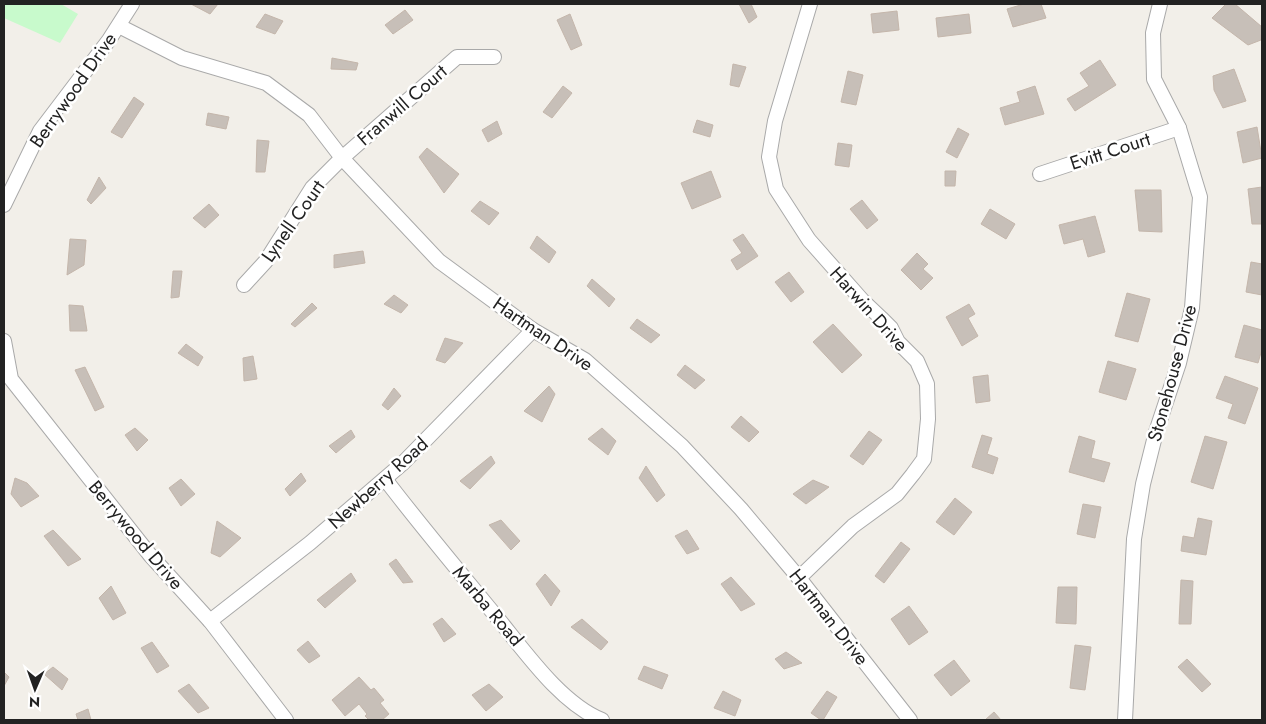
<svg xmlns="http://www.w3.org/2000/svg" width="1266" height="724" viewBox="0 0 1266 724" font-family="Jost,sans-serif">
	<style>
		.park { fill: #c8facc }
		.building { fill: #c7bfb8; stroke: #c4b6ab }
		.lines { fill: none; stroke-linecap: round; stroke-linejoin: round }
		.minor-casing { stroke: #a9a9a9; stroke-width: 16 }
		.minor { stroke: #fff; stroke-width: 14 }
		.labels { text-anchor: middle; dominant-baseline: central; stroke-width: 5; stroke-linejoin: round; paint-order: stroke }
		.street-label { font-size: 19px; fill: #222; stroke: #fff }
	</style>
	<rect width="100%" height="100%" fill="#f2efe9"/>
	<path class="park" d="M4,4H61L78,14L60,43L4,18Z"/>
	<g class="building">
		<path d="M191,4H218L210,14Z"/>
		<path d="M739,4H751L757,17L749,23Z"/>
		<path d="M1024,4H1041L1046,18L1013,27L1007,9Z"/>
		<path d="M1226,4H1235L1262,27L1261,40L1248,45L1212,18Z"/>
		<path d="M405,10L413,20L393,34L385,25Z"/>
		<path d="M897,11L899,30L873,33L871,14Z"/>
		<path d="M265,14L283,21L275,34L256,27Z"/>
		<path d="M570,14L582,45L571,50L557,20Z"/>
		<path d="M969,14L971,33L938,37L936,18Z"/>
		<path d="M332,58L358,63L356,70L331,69Z"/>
		<path d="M1100,60L1116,85L1075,111L1067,99L1089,86L1080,73Z"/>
		<path d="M733,64L746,67L739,87L730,85Z"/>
		<path d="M1234,69L1246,101L1223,108L1214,90L1213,76Z"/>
		<path d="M848,71L863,75L856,105L841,102Z"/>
		<path d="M563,86L572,93L552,118L543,112Z"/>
		<path d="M1035,86L1044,114L1005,125L1000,108L1020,102L1017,92Z"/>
		<path d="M134,97L144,104L122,138L111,132Z"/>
		<path d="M208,113L229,117L226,129L206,125Z"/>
		<path d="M697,120L713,125L710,137L693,132Z"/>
		<path d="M497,121L502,134L488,142L482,130Z"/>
		<path d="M1257,127L1262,158L1243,163L1237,132Z"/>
		<path d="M958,128L969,134L957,158L946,152Z"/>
		<path d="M257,140L269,141L265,172H256Z"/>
		<path d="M838,143L852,145L849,167L835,165Z"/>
		<path d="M427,148L459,174L444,193L419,157Z"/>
		<path d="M711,171L721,197L692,209L681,183Z"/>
		<path d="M945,171H956L955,186H945Z"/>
		<path d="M99,177L106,188L91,204L87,200Z"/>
		<path d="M1262,187V224H1252L1248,189Z"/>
		<path d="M1135,190H1161L1162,232L1139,231Z"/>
		<path d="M862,200L878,220L867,229L850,209Z"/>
		<path d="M480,201L499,213L489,225L471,211Z"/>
		<path d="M209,204L219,215L205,228L193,218Z"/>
		<path d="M990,209L1015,224L1006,239L981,224Z"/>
		<path d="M1095,216L1105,252L1088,257L1083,239L1064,244L1059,225Z"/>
		<path d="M743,234L758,256L737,270L731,260L742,253L733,240Z"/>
		<path d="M537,236L556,252L549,263L530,248Z"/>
		<path d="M70,239L86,240L84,265L67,275Z"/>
		<path d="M363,251L365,263L334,268V255Z"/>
		<path d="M917,253L928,264L923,269L933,278L921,290L901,270Z"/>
		<path d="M1251,262L1262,264V295L1246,292Z"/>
		<path d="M173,271H182L179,297L171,298Z"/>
		<path d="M789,272L804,292L791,302L775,282Z"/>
		<path d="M592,279L615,299L609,307L587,286Z"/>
		<path d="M1127,293L1150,299L1138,342L1115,336Z"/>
		<path d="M394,295L408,305L401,313L384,304Z"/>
		<path d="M312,303L317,308L295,327L291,324Z"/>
		<path d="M969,304L975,314L968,318L978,336L962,346L946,317Z"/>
		<path d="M69,305L83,306L87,331H70Z"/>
		<path d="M637,319L660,335L651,343L630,328Z"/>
		<path d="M833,324L862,355L842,373L813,342Z"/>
		<path d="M1244,325L1262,330V349L1258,363L1235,357Z"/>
		<path d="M445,338L463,343L445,363L436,360Z"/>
		<path d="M186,344L203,357L198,366L178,353Z"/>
		<path d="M253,356L257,379L244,381L243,358Z"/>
		<path d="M1108,361L1136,369L1126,400L1099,392Z"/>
		<path d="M685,365L705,380L695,389L677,375Z"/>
		<path d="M85,367L104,407L95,411L75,370Z"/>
		<path d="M988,375L990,401L976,403L973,377Z"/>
		<path d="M1225,376L1258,388L1245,424L1228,418L1233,404L1216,398Z"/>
		<path d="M549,386L555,394L542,422L524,411Z"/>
		<path d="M394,388L401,396L388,410L382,405Z"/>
		<path d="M741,416L759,432L749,442L731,427Z"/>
		<path d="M135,428L148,440L137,451L125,435Z"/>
		<path d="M602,428L616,441L608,455L588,439Z"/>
		<path d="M351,430L355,437L336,453L329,446Z"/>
		<path d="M869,431L882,440L863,465L850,456Z"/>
		<path d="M982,435L992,438L987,454L998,458L993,474L972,467Z"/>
		<path d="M1079,436L1095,441L1091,458L1110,463L1104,482L1069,472Z"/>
		<path d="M1205,436L1227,442L1213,489L1191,482Z"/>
		<path d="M491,456L495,463L470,489L460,481Z"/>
		<path d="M646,466L665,495L657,502L639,478Z"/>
		<path d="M301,473L306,481L290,496L285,489Z"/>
		<path d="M15,478L27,483L39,496L21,507L11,494Z"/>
		<path d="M181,479L195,494L181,506L169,488Z"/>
		<path d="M813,480L829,487L806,504L793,494Z"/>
		<path d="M955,498L972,512L954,535L936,522Z"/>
		<path d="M1083,504L1101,507L1095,538L1077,534Z"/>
		<path d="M1198,518L1212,521L1206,555L1181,551L1183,536L1194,538Z"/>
		<path d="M501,520L520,541L511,550L489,525Z"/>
		<path d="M217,521L241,538L220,557L211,553Z"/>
		<path d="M53,530L81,559L68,566L44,536Z"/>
		<path d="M687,530L699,549L687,554L675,536Z"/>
		<path d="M901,542L910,549L884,583L875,576Z"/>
		<path d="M396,559L413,582L403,583L389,564Z"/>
		<path d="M351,573L356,581L325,608L317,600Z"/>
		<path d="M545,574L560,591L551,606L536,584Z"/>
		<path d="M731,577L755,604L741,611L721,584Z"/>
		<path d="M1181,580L1193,581L1191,624H1179Z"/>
		<path d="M111,586L126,613L113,620L99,598Z"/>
		<path d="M1058,587H1077L1076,624L1056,623Z"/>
		<path d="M909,606L928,632L909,645L891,619Z"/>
		<path d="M442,618L456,634L444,642L433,624Z"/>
		<path d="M582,619L608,642L601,650L571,627Z"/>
		<path d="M308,641L320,656L309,663L297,650Z"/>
		<path d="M152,642L169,666L157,673L141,648Z"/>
		<path d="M1075,645L1091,647L1085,690L1070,688Z"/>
		<path d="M786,652L802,663L784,669L775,659Z"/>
		<path d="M1187,659L1211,684L1202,692L1178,667Z"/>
		<path d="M954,660L970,681L951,696L934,675Z"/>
		<path d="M644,666L668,675L662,689L638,679Z"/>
		<path d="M53,667L68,679L62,690L44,674Z"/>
		<path d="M4,672L9,677L4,686Z"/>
		<path d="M359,677L371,690L374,688L384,700L380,703L389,714L382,720H369L365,716L367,714L359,704L345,716L332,700Z"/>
		<path d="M189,684L209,708L198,713L178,691Z"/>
		<path d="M489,684L503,697L486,711L472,695Z"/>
		<path d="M723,691L741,700L735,716L714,708Z"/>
		<path d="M827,691L837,697L823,720H821L811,713Z"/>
		<path d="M88,709L91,720H78L76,714Z"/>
		<path d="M994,712L1001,720H985Z"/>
	</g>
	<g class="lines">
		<defs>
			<g id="minor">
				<path d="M119,26L182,58L266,83L309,115L342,158L439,261L533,330L585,360L682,446L741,509L799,578L910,720"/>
				<path d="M1040,174L1179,128"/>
				<path d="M4,205L40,131L109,40L132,4"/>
				<path d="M244,285L266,261L312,188L342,158L457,57H494"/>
				<path d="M4,341L11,379L150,555L210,621L286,720"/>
				<path d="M385,479C420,525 458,570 495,615C524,650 560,703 602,720"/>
				<path d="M799,578L853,526L897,494L913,474L924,459L928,419L927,384L917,361L898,342L891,328L881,318L862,300L809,240L776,189L769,157L775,121L810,4"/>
				<path d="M210,621L310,543L403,463L533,330"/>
				<path d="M1125,720L1134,539L1143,484L1156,432L1179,363L1192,308L1200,197L1179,128L1154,79L1153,33L1160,4"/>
			</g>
		</defs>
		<use href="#minor" class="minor-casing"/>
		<use href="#minor" class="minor"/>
	</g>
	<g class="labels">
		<g class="street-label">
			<text transform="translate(73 90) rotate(-55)">Berrywood Drive</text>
			<text transform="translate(402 105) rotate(-41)">Franwill Court</text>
			<text transform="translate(1110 151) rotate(-18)">Evitt Court</text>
			<text transform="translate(293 221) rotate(-55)">Lynell Court</text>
			<text transform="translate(869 309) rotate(48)">Harwin Drive</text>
			<text transform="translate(543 334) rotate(34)">Hartman Drive</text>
			<text transform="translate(1172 373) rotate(-75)">Stonehouse Drive</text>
			<text transform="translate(378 483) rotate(-42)">Newberry Road</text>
			<text transform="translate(136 535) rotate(50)">Berrywood Drive</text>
			<text transform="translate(488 606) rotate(50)">Marba Road</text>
			<text transform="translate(829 617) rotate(52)">Hartman Drive</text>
		</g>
	</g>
	<rect width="1266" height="724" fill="none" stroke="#222222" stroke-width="10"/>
	<g transform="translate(35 689) rotate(182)" stroke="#ffffff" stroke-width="4" paint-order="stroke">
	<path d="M0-4L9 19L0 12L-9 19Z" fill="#222222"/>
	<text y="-8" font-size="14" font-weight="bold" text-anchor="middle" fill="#222222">N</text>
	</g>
</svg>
